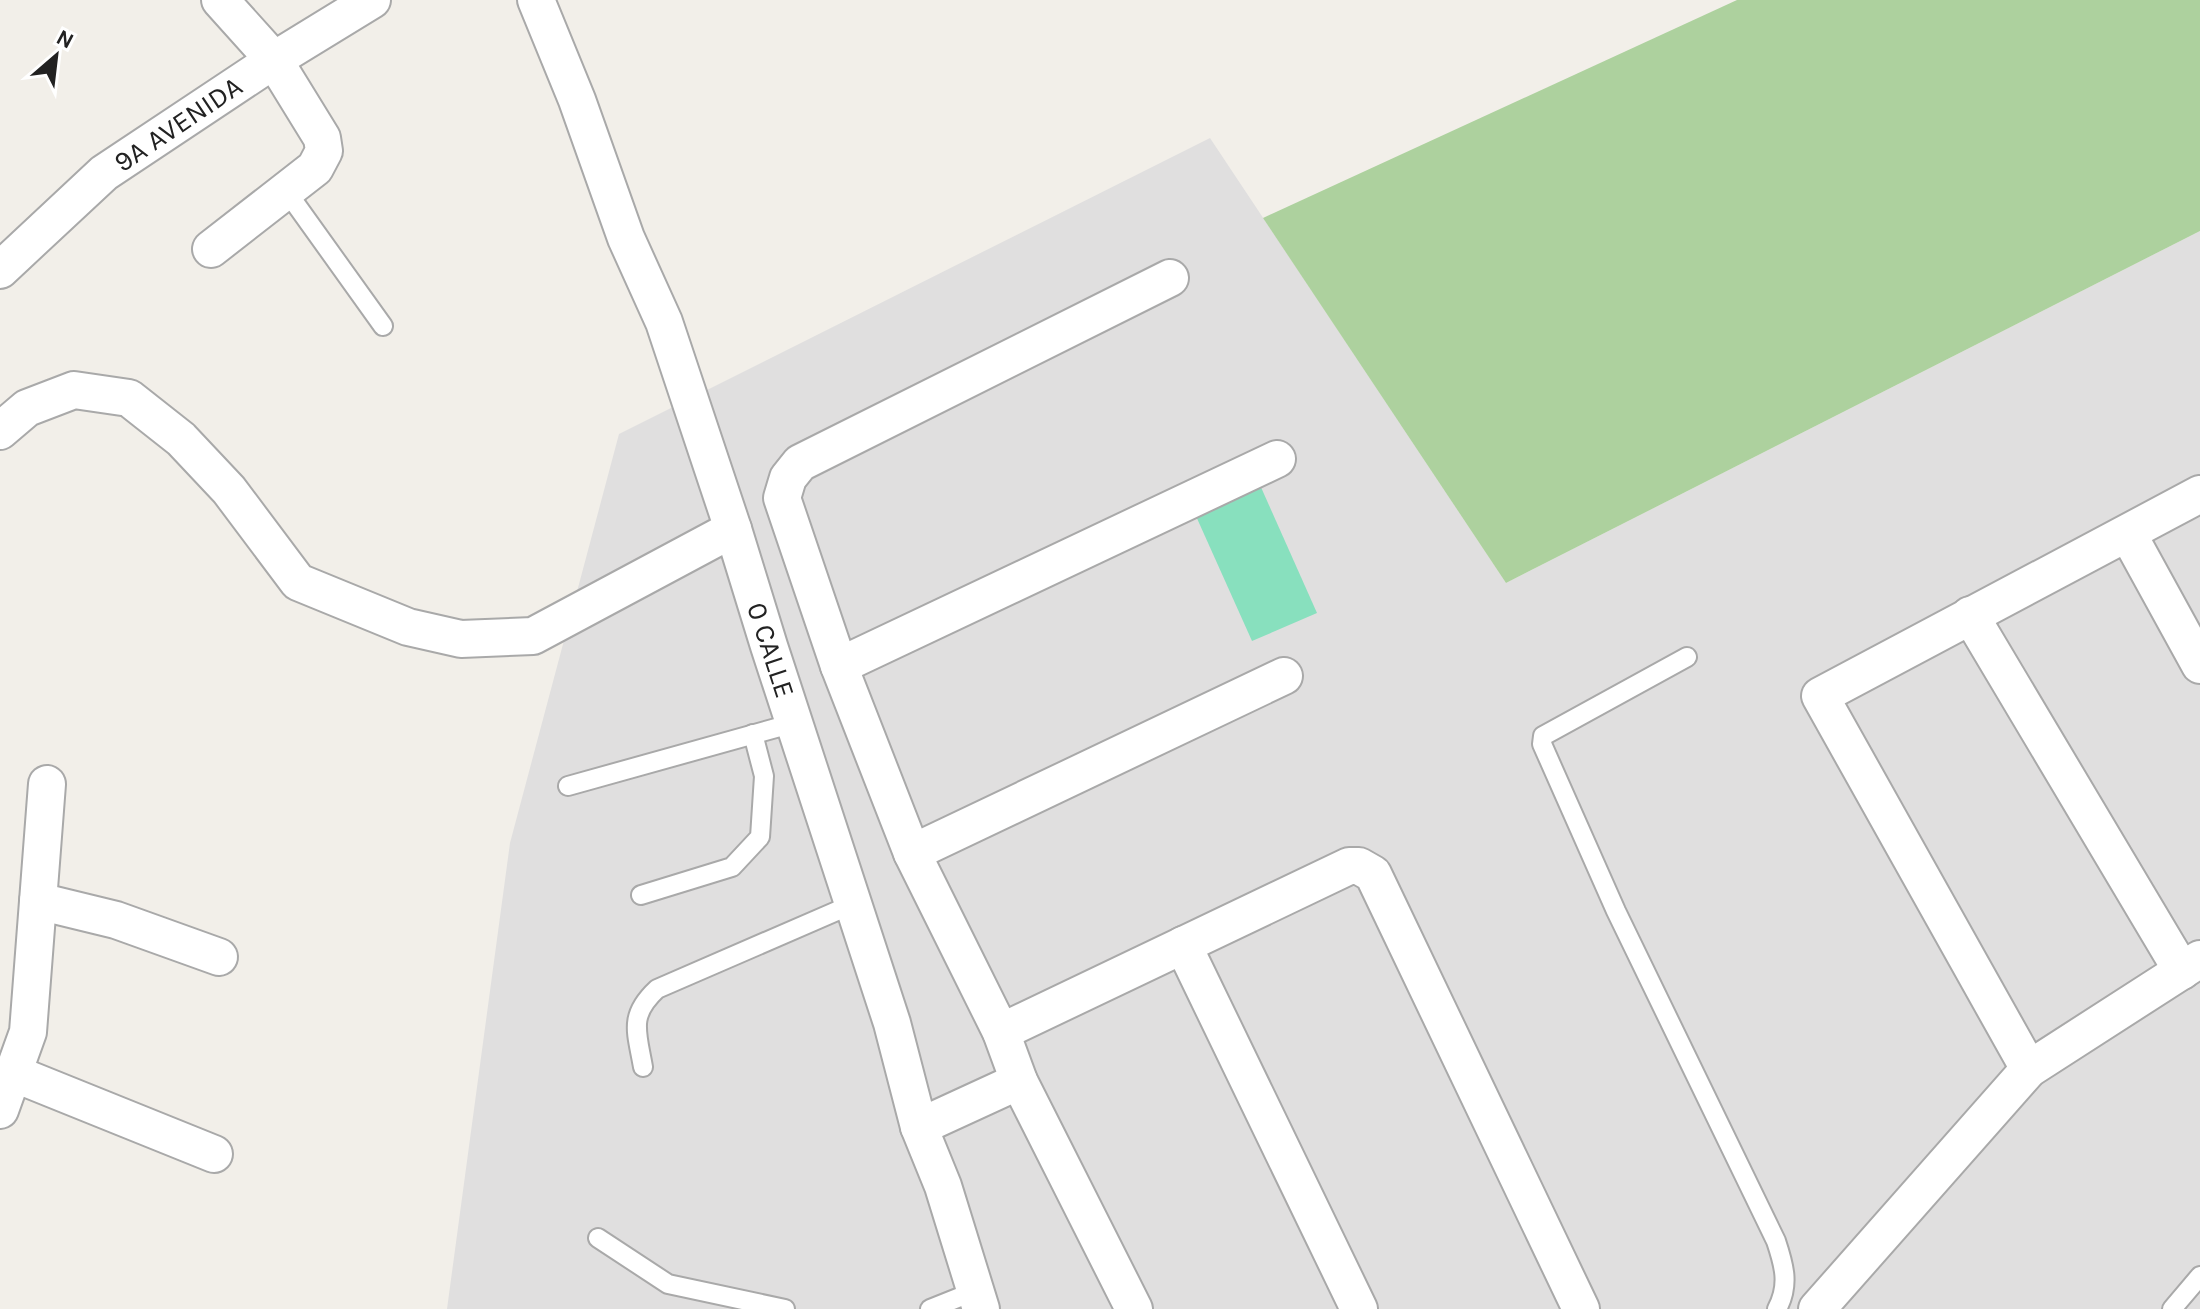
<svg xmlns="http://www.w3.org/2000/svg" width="2200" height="1309" viewBox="0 0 2200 1309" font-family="Karla,sans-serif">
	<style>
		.residential { fill: #e0dfdf }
		.forest { fill: #add19e }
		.pitch { fill: #88e0be }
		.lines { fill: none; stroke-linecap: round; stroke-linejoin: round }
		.service-casing { stroke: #a9a9a9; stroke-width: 22 }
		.minor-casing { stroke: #a9a9a9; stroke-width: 40 }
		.service { stroke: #fff; stroke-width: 18 }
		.minor { stroke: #fff; stroke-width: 36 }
		.labels { text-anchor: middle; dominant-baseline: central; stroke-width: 6; stroke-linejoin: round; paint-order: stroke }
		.street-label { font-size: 28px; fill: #222; stroke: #fff }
	</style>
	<rect width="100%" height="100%" fill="#f2efe9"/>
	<path class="residential" d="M1210,138L1506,583L2200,231V1309H447L510,843L619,434Z"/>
	<path class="forest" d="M1737,0H2200V231L1506,583L1263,218Z"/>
	<path class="pitch" d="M1256,476L1317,613L1252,641L1191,505Z"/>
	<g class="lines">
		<defs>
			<g id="service">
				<path d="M287,192L383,326"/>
				<path d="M1687,657L1543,736L1542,744L1616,911L1776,1241C1784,1265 1790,1285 1777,1309"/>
				<path d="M568,786L794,723"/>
				<path d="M641,895L732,867L760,837L764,776L753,734"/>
				<path d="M643,1067C637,1032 628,1016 657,989L853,904"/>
				<path d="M598,1238L668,1284L785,1309"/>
				<path d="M930,1309L975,1291"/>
				<path d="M2172,1309L2200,1276"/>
			</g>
			<g id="minor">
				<path d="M536,0L577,100L626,238L664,322L733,529L769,646L892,1023L919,1127L943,1186L981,1309"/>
				<path d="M211,249L315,168L324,151L322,138L274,60L220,0"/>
				<path d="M0,270L104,173L274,60L372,0"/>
				<path d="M0,431L27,408L74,390L129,398L181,439L229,490L298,582L408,627L461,639L533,636L733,529"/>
				<path d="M2128,534L2200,665"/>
				<path d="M1970,615L2182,971"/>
				<path d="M839,666L1277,459"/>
				<path d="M912,853L1284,676"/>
				<path d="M38,901L116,920L219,957"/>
				<path d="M1183,945L1359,1309"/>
				<path d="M1001,1032L1349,866H1359L1373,874L1581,1309"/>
				<path d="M2029,1069L1820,696L2200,494"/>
				<path d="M13,1073L214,1154"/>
				<path d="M0,1110L28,1032L47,784"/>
				<path d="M919,1127L1019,1081"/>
				<path d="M1134,1309L1019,1081L1001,1032L912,853L839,666L782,498L788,478L800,463L1170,278"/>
				<path d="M1817,1309L2029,1069L2200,959"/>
			</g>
		</defs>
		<use href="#service" class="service-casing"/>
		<use href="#minor" class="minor-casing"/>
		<use href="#service" class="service"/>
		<use href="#minor" class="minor"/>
	</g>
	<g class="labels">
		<g class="street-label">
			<text transform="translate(178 124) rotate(-34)">9A AVENIDA</text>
			<text transform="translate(771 650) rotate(72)">0 CALLE</text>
		</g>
	</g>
	<g transform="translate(56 56) rotate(28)" stroke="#ffffff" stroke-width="6" paint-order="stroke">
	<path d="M0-6L14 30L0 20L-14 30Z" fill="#222222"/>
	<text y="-12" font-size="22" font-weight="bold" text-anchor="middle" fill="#222222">N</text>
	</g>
</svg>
